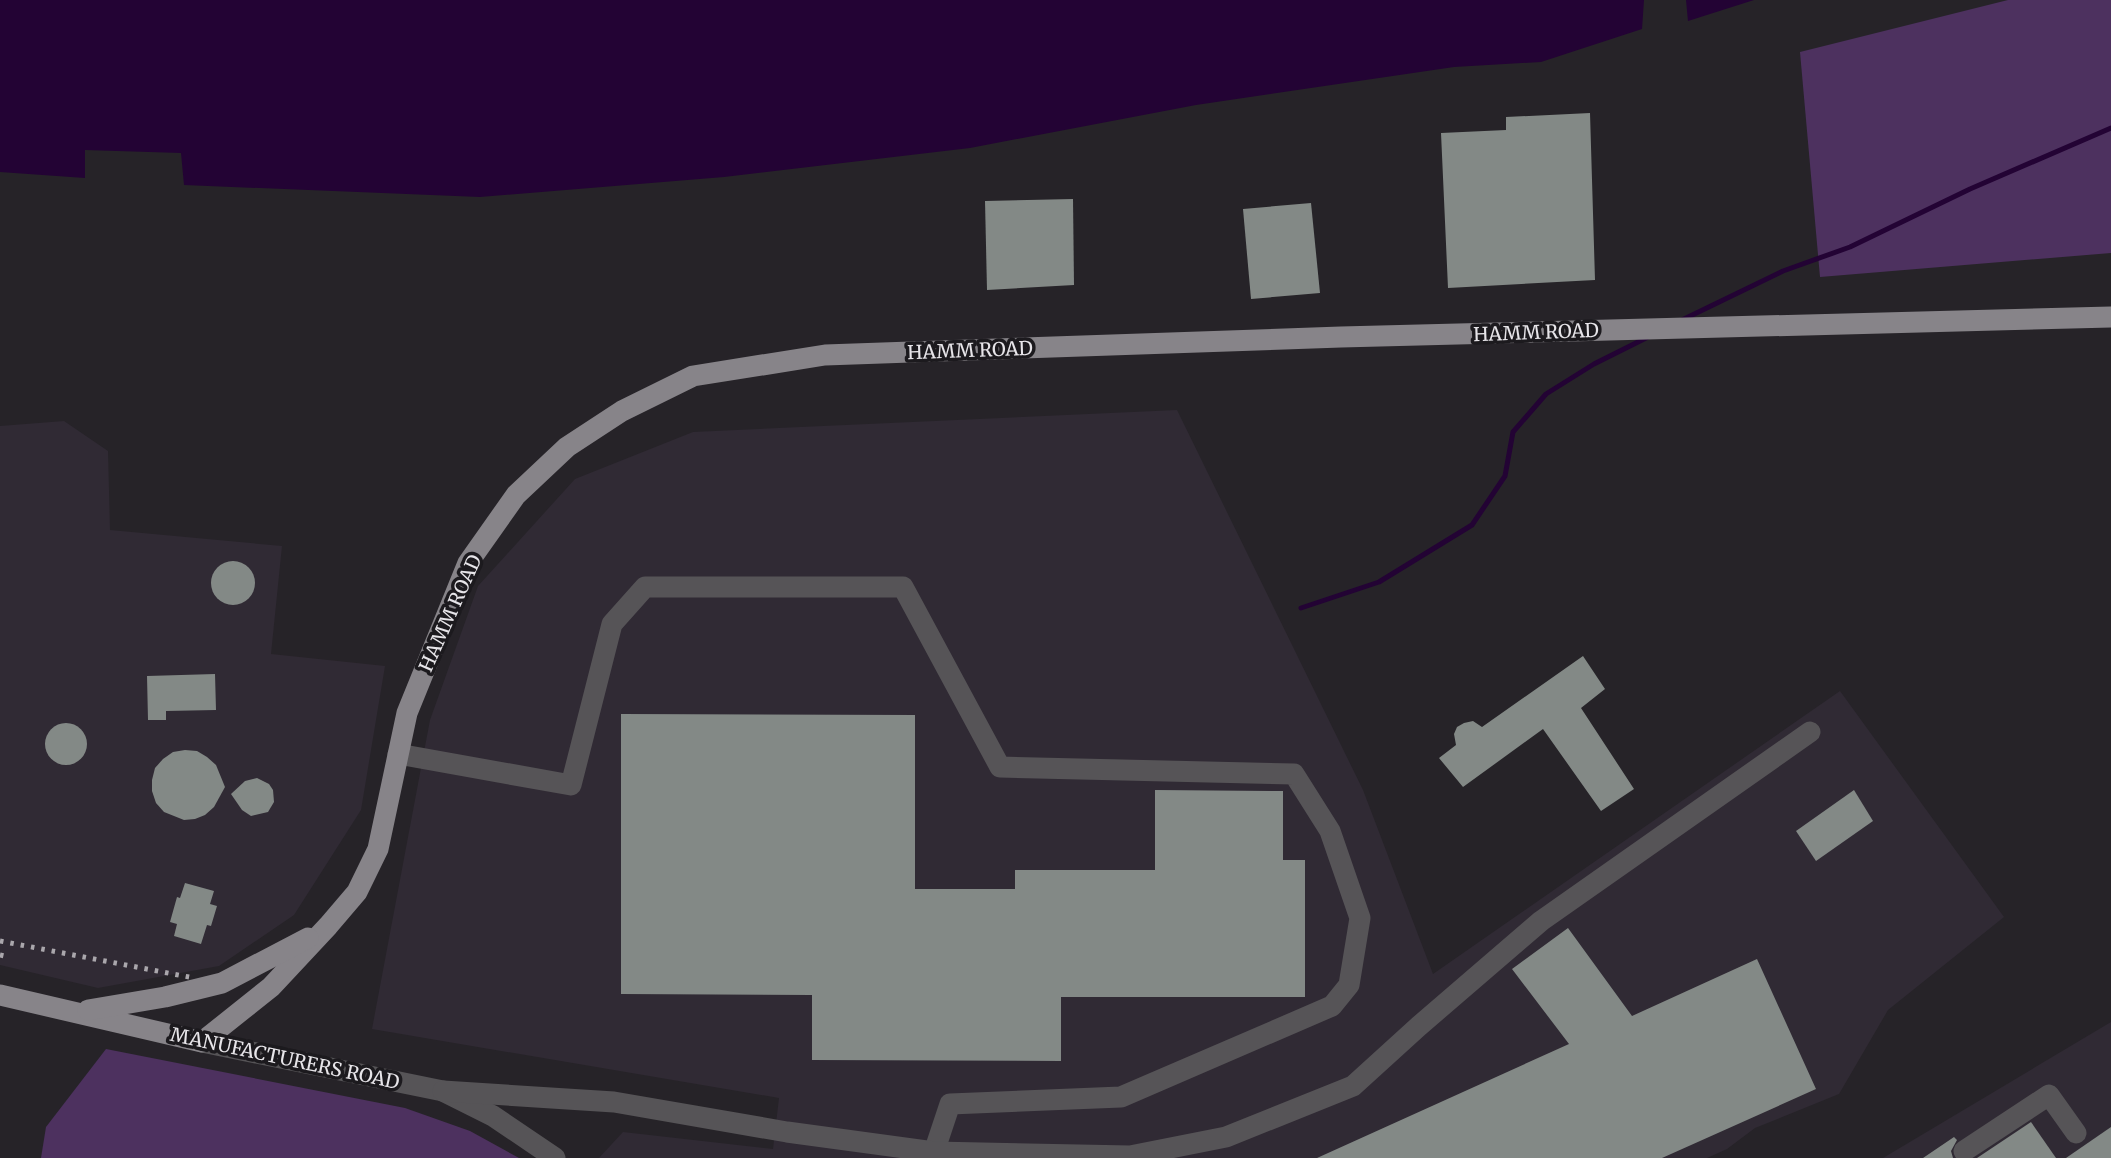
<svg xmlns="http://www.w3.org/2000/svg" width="2111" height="1158" viewBox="0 0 2111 1158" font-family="Merriweather,serif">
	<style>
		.built { fill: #302a34 }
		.green { fill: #4d315f }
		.water { fill: #230334 }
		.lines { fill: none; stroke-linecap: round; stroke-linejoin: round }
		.stream { stroke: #230334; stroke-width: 5 }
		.building { fill: #838986 }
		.minor { stroke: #565457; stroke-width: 21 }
		.major { stroke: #878489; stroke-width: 21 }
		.rail { stroke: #aaa7ac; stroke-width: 5; stroke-dasharray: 3.5 7; stroke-linecap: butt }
		.labels { text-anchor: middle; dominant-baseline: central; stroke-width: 7; stroke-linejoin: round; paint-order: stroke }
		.street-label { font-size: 19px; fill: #e7e5e9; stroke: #1c1a1e }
	</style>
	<rect width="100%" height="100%" fill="#262328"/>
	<g class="built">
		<path d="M1177,410L1363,790L1433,974L1840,691L2004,917L1888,1010L1839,1094L1755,1128L1727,1149L1707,1158H599L623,1132L773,1149L779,1098L372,1029L430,720L478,586L575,479L693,432Z"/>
		<path d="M64,421L108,451L110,530L282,546L271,654L385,666L361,810L294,915L219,966L98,988L0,965V426Z"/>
		<path d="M2111,1022V1158H1883Z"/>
	</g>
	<g class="green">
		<path d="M2008,0H2111V253L1820,277L1800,52Z"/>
		<path d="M106,1049L405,1108L470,1131L519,1158H41L46,1127Z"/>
	</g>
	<g class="water">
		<path d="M0,0H1644L1642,29L1541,62L1454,67L1196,105L970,148L724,177L480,197L184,185L181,153L85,150V178L0,172Z"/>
		<path d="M1686,0H1754L1688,21Z"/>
	</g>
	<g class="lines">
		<g class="stream">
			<path d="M1682,320L1783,271L1850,247L1970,189L2111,128"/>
			<path d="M1301,608L1379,582L1472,525L1505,476L1513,432L1546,394L1594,364L1648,337"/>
		</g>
	</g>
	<g class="building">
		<path d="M1590,113L1595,280L1448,288L1441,133L1506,130V117Z"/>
		<path d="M1073,199L1074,285L987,290L985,201Z"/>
		<path d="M1311,203L1320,293L1251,299L1243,209Z"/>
		<circle cx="233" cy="583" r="22"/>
		<path d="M1583,656L1605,689L1581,708L1634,789L1601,811L1543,729L1463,787L1439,758L1456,745L1454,734L1457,727L1464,723L1473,721L1482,727Z"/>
		<path d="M215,674L216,710L166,711V720H148L147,676Z"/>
		<path d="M621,714L915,715V889H1015V870H1155V790L1283,791V860H1305V997H1061V1061L812,1060V995L621,994Z"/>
		<circle cx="66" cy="744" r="21"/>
		<path d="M185,750L197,751L207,757L216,765L225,787L214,807L205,815L195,819L184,820L164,812L156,803L152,791V780L155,768L163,759L173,752Z"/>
		<path d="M257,778L269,784L273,790L274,802L268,812L251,816L242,810L231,794L245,781Z"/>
		<path d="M1854,790L1873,821L1816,861L1796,831Z"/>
		<path d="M185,883L214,891L210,904L217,906L211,926L207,925L201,944L174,936L177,924L170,922L177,897L180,898Z"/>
		<path d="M1568,928L1632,1016L1757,959L1816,1089L1662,1158H1317L1569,1044L1512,969Z"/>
		<path d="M2031,1122L2056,1158H1977Z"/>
		<path d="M2111,1127V1158H2066Z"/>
		<path d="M1954,1137L1957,1140L1951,1151L1953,1158H1923Z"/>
	</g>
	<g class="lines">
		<g class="minor">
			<path d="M398,754L571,785L612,624L645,587H903L1000,767L1294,774L1330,831L1360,918L1349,985L1332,1006L1121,1097L950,1104L934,1152"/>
			<path d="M202,1042L443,1091L493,1116L555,1158"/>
			<path d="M443,1091L614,1102L787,1132L934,1152L1130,1156L1226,1137L1353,1086L1419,1026L1541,921L1810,732"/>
			<path d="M1964,1151L2049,1095L2076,1133"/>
		</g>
		<g class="major">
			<path d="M0,995L202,1042L271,987L328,926L357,892L378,849L407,713L468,563L516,495L567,447L622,411L693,376L825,355L1341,337L2111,317"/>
			<path d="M88,1010L165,997L222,983L308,938"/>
		</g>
		<g class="rail">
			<path d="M0,941L194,978"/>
			<path d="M0,955L9,957"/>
		</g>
	</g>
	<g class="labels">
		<g class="street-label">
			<text transform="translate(1536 332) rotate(-2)">HAMM ROAD</text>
			<text transform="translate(970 350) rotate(-2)">HAMM ROAD</text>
			<text transform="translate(450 613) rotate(-66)">HAMM ROAD</text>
			<text transform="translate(285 1058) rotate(12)">MANUFACTURERS ROAD</text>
		</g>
	</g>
</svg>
